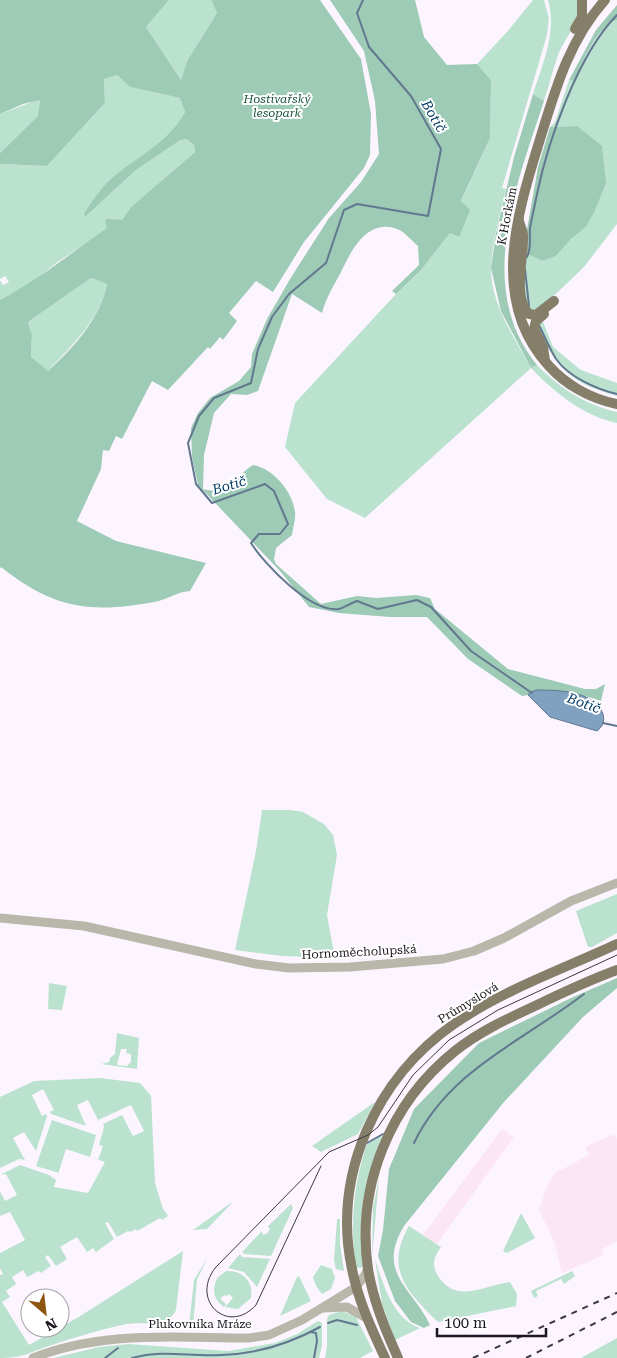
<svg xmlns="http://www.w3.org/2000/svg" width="617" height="1358" viewBox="0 0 617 1358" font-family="'Roboto Serif',serif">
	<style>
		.industrial { fill: #fde6f3 }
		.green { fill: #bae2cf; fill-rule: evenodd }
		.forest { fill: #9dcbb6; fill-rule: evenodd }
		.water { fill: #80a1bf; stroke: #62788f }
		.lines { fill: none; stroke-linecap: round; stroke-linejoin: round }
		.stream { stroke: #62788f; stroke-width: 2 }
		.minor { stroke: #b9b6aa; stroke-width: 9 }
		.major { stroke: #857f6a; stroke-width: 10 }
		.tram { stroke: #3c373f; stroke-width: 1 }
		.rail { stroke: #3c373f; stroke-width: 2; stroke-dasharray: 6 6; stroke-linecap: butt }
		.labels { text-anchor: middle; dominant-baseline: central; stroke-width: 4; stroke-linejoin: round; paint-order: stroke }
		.park-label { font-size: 12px; font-style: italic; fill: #1b543f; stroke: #fff }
		.street-label { font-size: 12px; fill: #1c171f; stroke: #fff }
		.water-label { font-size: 14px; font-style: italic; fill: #053e65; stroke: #fff }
	</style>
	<rect width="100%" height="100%" fill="#fcf5ff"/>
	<g class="industrial">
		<path d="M502,1129L514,1137L437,1244L423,1235Z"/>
		<path d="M614,1134L617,1139V1241L602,1249L604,1255L562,1273L554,1241L539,1210L547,1186L555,1173L589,1155L585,1147Z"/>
	</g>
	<g class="green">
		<path d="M169,0H211L217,13L187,61L181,80L146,27Z"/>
		<path d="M533,0H544L549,18L547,35L502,188L506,189C500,215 492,242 491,269C491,305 515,338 531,368L537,365C561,389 584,404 617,412V423C583,416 554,392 531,368L365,518L327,499L285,447L295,403L396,294L421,270L450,233L459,237L461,202L490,138L491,80L477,64L507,32Z"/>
		<path d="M548,0H577C582,21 566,36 558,55C553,70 549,85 544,101L533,94C543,63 557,32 548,0Z"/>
		<path d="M617,20V224L584,267L539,310L530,312L524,297L523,252L542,261L556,256L571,239L586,227L606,185L577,126L550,127L555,122L569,80L574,81C583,62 596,28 617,20Z"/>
		<path d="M117,75L130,87L180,98L185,112C169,142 139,156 113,177C101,187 93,200 84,213L86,216L136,170L179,141L186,139L194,145L195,152L131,207L122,220L56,263L31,283L0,300V280L3,285L9,282L5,276L0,279V164L47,166L105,103L104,79Z"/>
		<path d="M40,99L38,116L0,153V114Z"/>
		<path d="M91,278L107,284C99,321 73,344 48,371L31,358L32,335L28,322Z"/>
		<path d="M542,319L553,347L571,362L581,370L617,383V396C571,383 561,371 537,330Z"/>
		<path d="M262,810H290L303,812L324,824L333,835L337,855L327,915L334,953L331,958L282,956L235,950L256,851Z"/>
		<path d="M617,894V933L592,947H588L576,911Z"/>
		<path d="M49,983L67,986L62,1010L48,1009Z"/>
		<path d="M117,1033L139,1038L137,1069L101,1064L109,1062L110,1058L115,1054ZM121,1049H127L126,1053L131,1054V1062L127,1066L117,1065Z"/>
		<path d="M100,1078L140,1083L151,1096L155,1183L163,1209L168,1216L162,1220L160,1218L137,1231L136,1229L130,1232L128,1231L117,1237L108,1222L105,1223L114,1239L96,1252L93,1248L87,1252L77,1237L60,1247L67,1259L56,1266L48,1255L45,1257L51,1266L41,1273L39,1271L27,1277L23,1270L12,1277L16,1284L6,1291L10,1297L2,1302L29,1345L77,1318L183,1251L176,1310C167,1329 144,1321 127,1324C102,1329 76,1337 52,1345C30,1352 24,1358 0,1358V1275L3,1274L0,1268V1253L25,1240L10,1212L0,1216V1191L5,1201L17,1195L6,1174L0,1175L20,1165L49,1175L56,1180L59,1173L36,1166L52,1120L96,1135L90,1157L98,1160L103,1146L99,1145L104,1127L103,1124L122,1115L133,1136L144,1131L131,1105L98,1120L88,1100L77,1105L86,1126L51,1114L50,1112L54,1110L43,1089L32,1095L42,1116L46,1114L47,1116L36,1151L24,1132L13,1138L25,1160L19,1159L0,1168V1097L34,1081ZM66,1149L105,1162L88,1193L54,1187Z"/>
		<path d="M375,1102L358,1134L321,1152L312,1146Z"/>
		<path d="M382,1135L374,1159L364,1267L356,1268C350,1225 353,1185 367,1144Z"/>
		<path d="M379,1178L372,1257L373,1208Z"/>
		<path d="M232,1203L207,1229L193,1230L231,1203Z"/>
		<path d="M291,1204L293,1208L271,1256L244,1254L242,1252L262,1231L263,1235L268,1233L270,1228L267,1227Z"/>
		<path d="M521,1213L535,1238L507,1253L503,1251Z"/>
		<path d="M337,1219H340V1244L344,1271L336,1269L334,1260Z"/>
		<path d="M409,1226L441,1247C434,1257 431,1264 438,1276C457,1305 484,1285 510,1282L517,1294L516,1306L438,1322C407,1292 384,1269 409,1226Z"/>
		<path d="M240,1254L242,1257L270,1259L257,1287L244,1272L228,1268Z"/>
		<path d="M207,1259L197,1280L193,1326H189L194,1280Z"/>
		<path d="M375,1259C383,1284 393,1319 420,1328L395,1340L382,1304Z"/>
		<path d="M321,1265L332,1269L335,1278L331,1289L322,1294L316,1286L313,1277Z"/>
		<path d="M226,1271C243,1270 254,1282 251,1298L238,1309L225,1307L233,1298L229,1294L227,1296L224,1295L220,1299L226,1304L224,1307C213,1299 212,1290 217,1278Z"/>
		<path d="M572,1271L575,1276L564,1284L561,1279L536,1291L538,1296L534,1298L531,1291Z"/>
		<path d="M299,1276L311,1301L280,1316L297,1277Z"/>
		<path d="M342,1311L356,1317L373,1351L360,1358H325L327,1346V1319L329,1315Z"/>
		<path d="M318,1321L322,1323V1346L319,1358H53L99,1347L129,1344L228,1351L275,1343L297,1334Z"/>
		<path d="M617,1338V1358H581Z"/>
	</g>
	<g class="forest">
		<path d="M0,0H169L146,27L181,80L187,61L217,13L211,0H320L361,59L371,114L370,155L364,168L304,242L273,292L256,281L229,313L237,321L223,340L220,337L210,349L208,347L168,390L152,381L122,439L116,436L109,451L103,450L101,469L77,521L116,541L206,563L190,591C176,592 167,600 154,602C90,614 52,608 1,567L0,569V300C38,280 71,253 107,228L105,221L107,219L122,220L131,207L195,152L194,145L186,139L179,141L136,170L85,217L84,213C93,200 101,187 113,177C138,156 169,142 185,112L180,98L130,87L117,75L104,79L105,103L47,166L0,164V153L38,116L40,100L23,104L0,114ZM91,278L107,284C100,319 74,347 48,371L31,357L32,335L28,322Z"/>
		<path d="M330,0H415L424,37L447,65L477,64L491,80L490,138L461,201L470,210L459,237L450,233L421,270L396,294L392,291L419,265L418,246C412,241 404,231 397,229C366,218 351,252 340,274C333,287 326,298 322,313L292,294L258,391L247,395L231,394L214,413L204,455L203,489C229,496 234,477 253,465C273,468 293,492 295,512C296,519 293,527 292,535L276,548L274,559L276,564L321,604L357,596L376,598L416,595L430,598L435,609L508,669L585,689H596L605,684L601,701C578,693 554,689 530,692L528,695L522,696L468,659L427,617H390L339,613L309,607L280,571L198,485L192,457L191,428L198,413L210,398L239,381L251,367L252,354L267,319L290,279L329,218L361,182L379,154L375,101L364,51Z"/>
		<path d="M617,5V20C595,28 583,62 574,81L569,80L596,30Z"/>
		<path d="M533,94L544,101C517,184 474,288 537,365L531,368L501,311L491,268L496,233L514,157Z"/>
		<path d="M577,126L602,146L606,184L594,212L586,227L571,239L556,256L542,261L523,252L538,167L550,127Z"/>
		<path d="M617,978V988L583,1017L504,1102L404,1226C376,1273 412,1287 430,1325L424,1328L411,1322L395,1301L378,1256L383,1230L389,1169L414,1109L479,1043L571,998Z"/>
	</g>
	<path class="water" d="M537,690C558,690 595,691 603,714C605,721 603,726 597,731L550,717L528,695L530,692Z"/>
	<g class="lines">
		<g class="stream">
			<path d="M363,0L357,13L369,47L411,96L441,149L428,216L357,204L344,210L326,263L289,294L272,317L258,349L251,383L214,398L199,416L188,443L196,484L212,503L265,484L274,491L288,524L280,534H259L251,543C265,565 311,613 339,609C344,608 351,603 357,601L378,609L417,600L431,607L471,651L532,693"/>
			<path d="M527,257C532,246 529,239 530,228C532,216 535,205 537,194C548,141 578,54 617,15"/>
			<path d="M525,269L529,306"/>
			<path d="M540,327C545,338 550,349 556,359C569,377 596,389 617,394"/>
			<path d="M603,723L617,726"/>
			<path d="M367,1143L383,1134"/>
			<path d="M414,1143C449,1070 523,1041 584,994"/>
			<path d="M328,1323L337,1320L357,1325"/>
			<path d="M311,1332L316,1333L317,1341L314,1358"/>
			<path d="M105,1358L118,1348"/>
			<path d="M132,1358C164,1349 189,1357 221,1355C257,1354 289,1344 320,1327"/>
		</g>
		<g class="minor">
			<path d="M0,918L84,926L256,964L289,968L350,967L443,959L474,951L504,938L571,901L617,883"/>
			<path d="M323,1308L347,1307L368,1319"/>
			<path d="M33,1358C103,1330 176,1338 249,1338L269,1335L302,1320L356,1287L365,1275L368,1268"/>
		</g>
		<g class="major">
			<path d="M605,0C570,39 556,87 541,136C518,211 488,300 549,366C566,385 591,399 617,404"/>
			<path d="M575,29L582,17V0"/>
			<path d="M519,221C520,226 523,231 523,236C524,257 512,298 529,314L536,315L554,301"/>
			<path d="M544,314L536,321L534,329L543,347L545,361"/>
			<path d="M385,1358C372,1330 358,1300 352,1269C332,1175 376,1078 454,1024C503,990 563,969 617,944"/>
			<path d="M398,1358C385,1329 373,1300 368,1269C356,1186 390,1103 455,1051C480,1031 509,1018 537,1005C564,992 590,980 617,970"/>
		</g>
		<path class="tram" d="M321,1166L256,1305C228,1336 189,1300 216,1267L329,1152L368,1135L378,1127L413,1075L449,1040L498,1010L617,955"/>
		<g class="rail">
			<path d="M473,1358L617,1293"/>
			<path d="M526,1358L617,1312"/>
		</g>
	</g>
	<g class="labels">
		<g class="park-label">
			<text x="277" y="99">Hostivařský<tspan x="277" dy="14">lesopark</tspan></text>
		</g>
		<g class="street-label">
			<text transform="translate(507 216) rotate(-79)">K Horkám</text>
			<text transform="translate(359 952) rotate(-3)">Hornoměcholupská</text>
			<text transform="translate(468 1003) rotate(-31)">Průmyslová</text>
			<text x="200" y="1324">Plukovníka Mráze</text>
		</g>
		<g class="water-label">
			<text transform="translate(434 116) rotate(60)">Botič</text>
			<text transform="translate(229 485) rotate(-17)">Botič</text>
			<text transform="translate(584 703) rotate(20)">Botič</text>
		</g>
	</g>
	<g transform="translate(45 1313) rotate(152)"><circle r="24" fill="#ffffff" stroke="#a4a2a5"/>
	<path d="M0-4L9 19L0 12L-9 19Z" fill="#8e5410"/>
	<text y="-8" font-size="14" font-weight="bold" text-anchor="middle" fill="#1c171f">N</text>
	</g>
	<path d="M437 1328v8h109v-8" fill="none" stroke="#1c171f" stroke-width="2.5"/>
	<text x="444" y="1328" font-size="15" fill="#1c171f" stroke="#ffffff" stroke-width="4" paint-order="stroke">100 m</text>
</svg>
